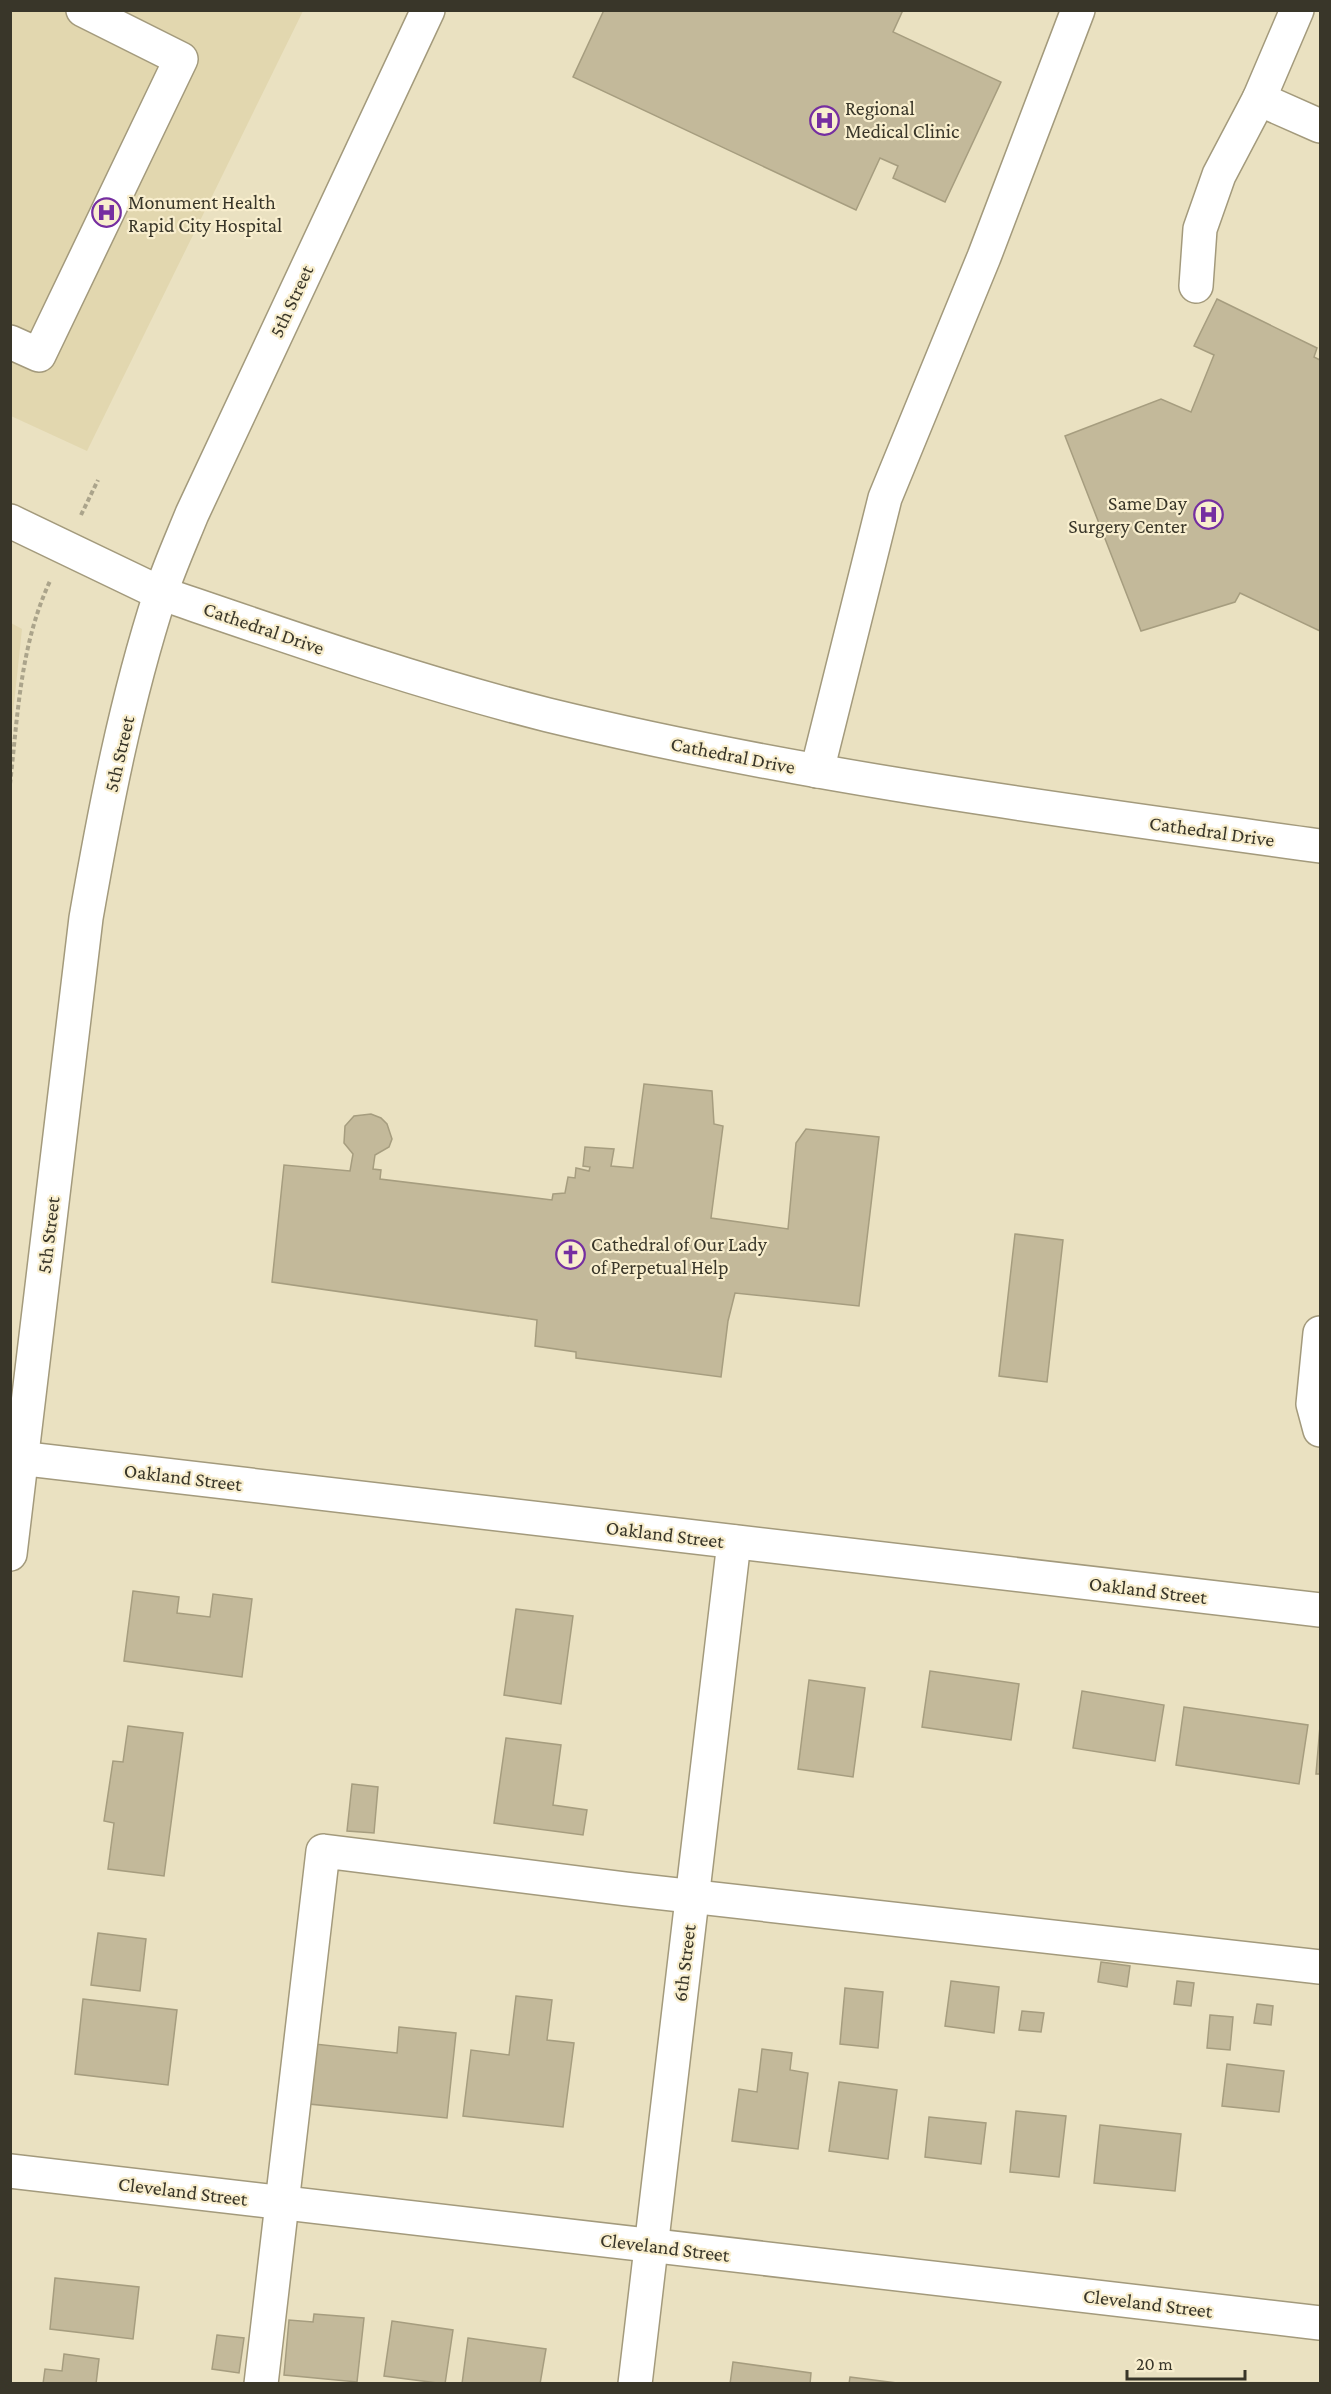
<svg xmlns="http://www.w3.org/2000/svg" width="1331" height="2394" viewBox="0 0 1331 2394" font-family="'Crimson Pro',serif">
	<style>
		.built { fill: #e2d7af }
		.building { fill: #c3b99a; stroke: #a69d7f; stroke-width: 1.5 }
		.lines { fill: none; stroke-linecap: round; stroke-linejoin: round }
		.minor-casing { stroke: #a39a7c; stroke-width: 36 }
		.major-casing { stroke: #a39a7c; stroke-width: 36 }
		.path { stroke: #aba48b; stroke-width: 4; stroke-dasharray: 4.5 3; stroke-linecap: butt }
		.minor { stroke: #fff; stroke-width: 33 }
		.major { stroke: #fff; stroke-width: 33 }
		.labels { text-anchor: middle; dominant-baseline: central; stroke-width: 4.5; stroke-linejoin: round; paint-order: stroke }
		.poi-label { font-size: 20px; fill: #393629; stroke: #f8eece; text-anchor: start }
		.street-label { font-size: 20px; fill: #393629; stroke: #f8eece }
	</style>
	<rect width="100%" height="100%" fill="#eae1c1"/>
	<g class="built">
		<path d="M11,11H303L87,451L11,416Z"/>
		<path d="M11,623L22,629L11,732Z"/>
	</g>
	<g class="building">
		<path d="M604,10H903L893,32L1001,82L945,202L893,178L898,166L880,158L856,210L573,77Z"/>
		<path d="M1217,299L1317,348L1314,357L1320,360V631L1240,593L1235,602L1141,631L1065,436L1161,399L1191,412L1214,355L1194,346Z"/>
		<path d="M644,1084L712,1091L714,1124L723,1126L711,1218L788,1229L796,1143L806,1129L879,1137L859,1306L735,1293L728,1321L721,1377L576,1358V1352L535,1346L537,1320L272,1282L284,1165L350,1171L353,1154L344,1143L345,1126L354,1116L371,1114L381,1118L387,1124L392,1139L389,1147L375,1155L373,1169L381,1170L380,1179L552,1200L553,1194L565,1193L568,1177L575,1178L576,1168L589,1171L590,1167L583,1166L585,1147L614,1149L611,1166L633,1168Z"/>
		<path d="M1015,1234L1063,1240L1047,1382L999,1376Z"/>
		<path d="M133,1591L179,1597L177,1613L210,1617L213,1594L252,1599L242,1677L124,1661Z"/>
		<path d="M516,1609L573,1616L561,1704L504,1695Z"/>
		<path d="M930,1671L1019,1684L1011,1740L922,1727Z"/>
		<path d="M809,1680L865,1688L853,1777L798,1769Z"/>
		<path d="M1082,1691L1164,1705L1155,1761L1073,1748Z"/>
		<path d="M1184,1707L1308,1725L1299,1784L1176,1765Z"/>
		<path d="M128,1726L183,1733L164,1876L108,1869L114,1823L104,1821L113,1761L123,1762Z"/>
		<path d="M1320,1726V1774H1316Z"/>
		<path d="M506,1738L561,1745L553,1805L587,1810L583,1835L494,1823Z"/>
		<path d="M352,1784L378,1787L374,1833L347,1831Z"/>
		<path d="M98,1933L146,1939L140,1991L91,1985Z"/>
		<path d="M1101,1962L1130,1966L1127,1987L1098,1982Z"/>
		<path d="M951,1981L999,1987L994,2033L945,2026Z"/>
		<path d="M1177,1981L1194,1983L1191,2006L1174,2004Z"/>
		<path d="M845,1988L883,1992L878,2048L840,2044Z"/>
		<path d="M516,1996L552,2000L547,2040L574,2043L563,2127L463,2116L471,2050L509,2055Z"/>
		<path d="M83,1999L177,2010L168,2085L75,2074Z"/>
		<path d="M1257,2004L1273,2006L1271,2025L1254,2023Z"/>
		<path d="M1022,2011L1044,2013L1041,2032L1019,2030Z"/>
		<path d="M1210,2015L1233,2017L1230,2050L1207,2048Z"/>
		<path d="M399,2027L456,2033L447,2118L309,2104L315,2044L397,2053Z"/>
		<path d="M762,2049L792,2053L790,2070L808,2073L798,2149L732,2141L739,2089L757,2092Z"/>
		<path d="M1227,2064L1284,2071L1279,2112L1222,2106Z"/>
		<path d="M839,2082L897,2090L888,2159L829,2151Z"/>
		<path d="M1016,2111L1066,2116L1059,2177L1010,2172Z"/>
		<path d="M929,2117L986,2123L981,2164L925,2157Z"/>
		<path d="M1100,2125L1181,2134L1175,2191L1094,2183Z"/>
		<path d="M55,2278L139,2287L133,2339L50,2329Z"/>
		<path d="M314,2314L364,2318L357,2382L284,2375L289,2320L313,2322Z"/>
		<path d="M392,2321L453,2330L445,2384L384,2376Z"/>
		<path d="M217,2335L244,2338L239,2373L212,2369Z"/>
		<path d="M468,2338L546,2349L540,2384H462Z"/>
		<path d="M64,2354L99,2359L96,2384H43L45,2369L62,2371Z"/>
		<path d="M733,2362L811,2373L810,2384H730Z"/>
		<path d="M850,2377L905,2384H849Z"/>
	</g>
	<g class="lines">
		<defs>
			<g id="minor">
				<path d="M1297,10L1259,99L1320,126"/>
				<path d="M1196,286L1200,229L1219,175L1259,99"/>
				<path d="M10,342L39,355L181,59L83,10"/>
				<path d="M10,521L160,593"/>
				<path d="M817,771L885,498L984,257L1078,10"/>
				<path d="M1320,1333L1313,1404L1320,1430"/>
				<path d="M10,1457L1320,1610"/>
				<path d="M10,2171L1320,2323"/>
				<path d="M261,2384L323,1851L626,1889L1320,1967"/>
				<path d="M635,2384L734,1542"/>
			</g>
			<g id="major">
				<path d="M160,593C289,637 417,682 548,715C802,777 1062,810 1320,846"/>
				<path d="M10,1554L86,918C105,809 126,700 160,595C169,568 181,541 192,514L428,10"/>
			</g>
		</defs>
		<use href="#minor" class="minor-casing"/>
		<use href="#major" class="major-casing"/>
		<g class="path">
			<path d="M229,12V10"/>
			<path d="M81,515L98,480"/>
			<path d="M10,784C18,714 20,646 50,581"/>
		</g>
		<use href="#minor" class="minor"/>
		<use href="#major" class="major"/>
	</g>
	<defs>
		<symbol id="hospital-ring" viewBox="-11 -11 22 22"><circle r="9.5" fill="#f8eece" stroke="#752ea1" stroke-width="1.5"/><path d="M-5-5h3v3.5h4V-5h3V5h-3V1.5h-4V5h-3Z" fill="#752ea1"/></symbol>
		<symbol id="church-ring" viewBox="-11 -11 22 22"><circle r="9.5" fill="#f8eece" stroke="#752ea1" stroke-width="1.5"/><path d="M-1.2-6h2.4v3.5h3.3v2.4h-3.3V6h-2.4V-.1h-3.3v-2.4h3.3Z" fill="#752ea1"/></symbol>
	</defs>
	<g fill-rule="evenodd">
		<use href="#hospital-ring" x="808" y="104" width="33" height="33"/>
		<use href="#hospital-ring" x="90" y="196" width="33" height="33"/>
		<use href="#hospital-ring" x="1192" y="498" width="33" height="33"/>
		<use href="#church-ring" x="554" y="1238" width="33" height="33"/>
	</g>
	<g class="labels">
		<g class="poi-label">
			<text x="845" y="108">Regional<tspan x="845" dy="23">Medical Clinic</tspan></text>
			<text x="128" y="202">Monument Health<tspan x="128" dy="23">Rapid City Hospital</tspan></text>
			<text x="1187" y="503" text-anchor="end">Same Day<tspan x="1187" dy="23">Surgery Center</tspan></text>
			<text x="591" y="1244">Cathedral of Our Lady<tspan x="591" dy="23">of Perpetual Help</tspan></text>
		</g>
		<g class="street-label">
			<text transform="translate(291 301) rotate(-65)">5th Street</text>
			<text transform="translate(264 628) rotate(19)">Cathedral Drive</text>
			<text transform="translate(119 754) rotate(-77)">5th Street</text>
			<text transform="translate(733 755) rotate(11)">Cathedral Drive</text>
			<text transform="translate(1212 831) rotate(8)">Cathedral Drive</text>
			<text transform="translate(48 1235) rotate(-83)">5th Street</text>
			<text transform="translate(183 1477) rotate(7)">Oakland Street</text>
			<text transform="translate(665 1534) rotate(7)">Oakland Street</text>
			<text transform="translate(1148 1590) rotate(7)">Oakland Street</text>
			<text transform="translate(684 1963) rotate(-83)">6th Street</text>
			<text transform="translate(183 2191) rotate(7)">Cleveland Street</text>
			<text transform="translate(665 2247) rotate(7)">Cleveland Street</text>
			<text transform="translate(1148 2303) rotate(7)">Cleveland Street</text>
		</g>
	</g>
	<rect width="1331" height="2394" fill="none" stroke="#393629" stroke-width="24"/>
	<path d="M1127 2370v9h118v-9" fill="none" stroke="#393629" stroke-width="3"/>
	<text x="1136" y="2370" font-size="18" fill="#393629" stroke="#f8eece" stroke-width="4.5" paint-order="stroke">20 m</text>
</svg>
